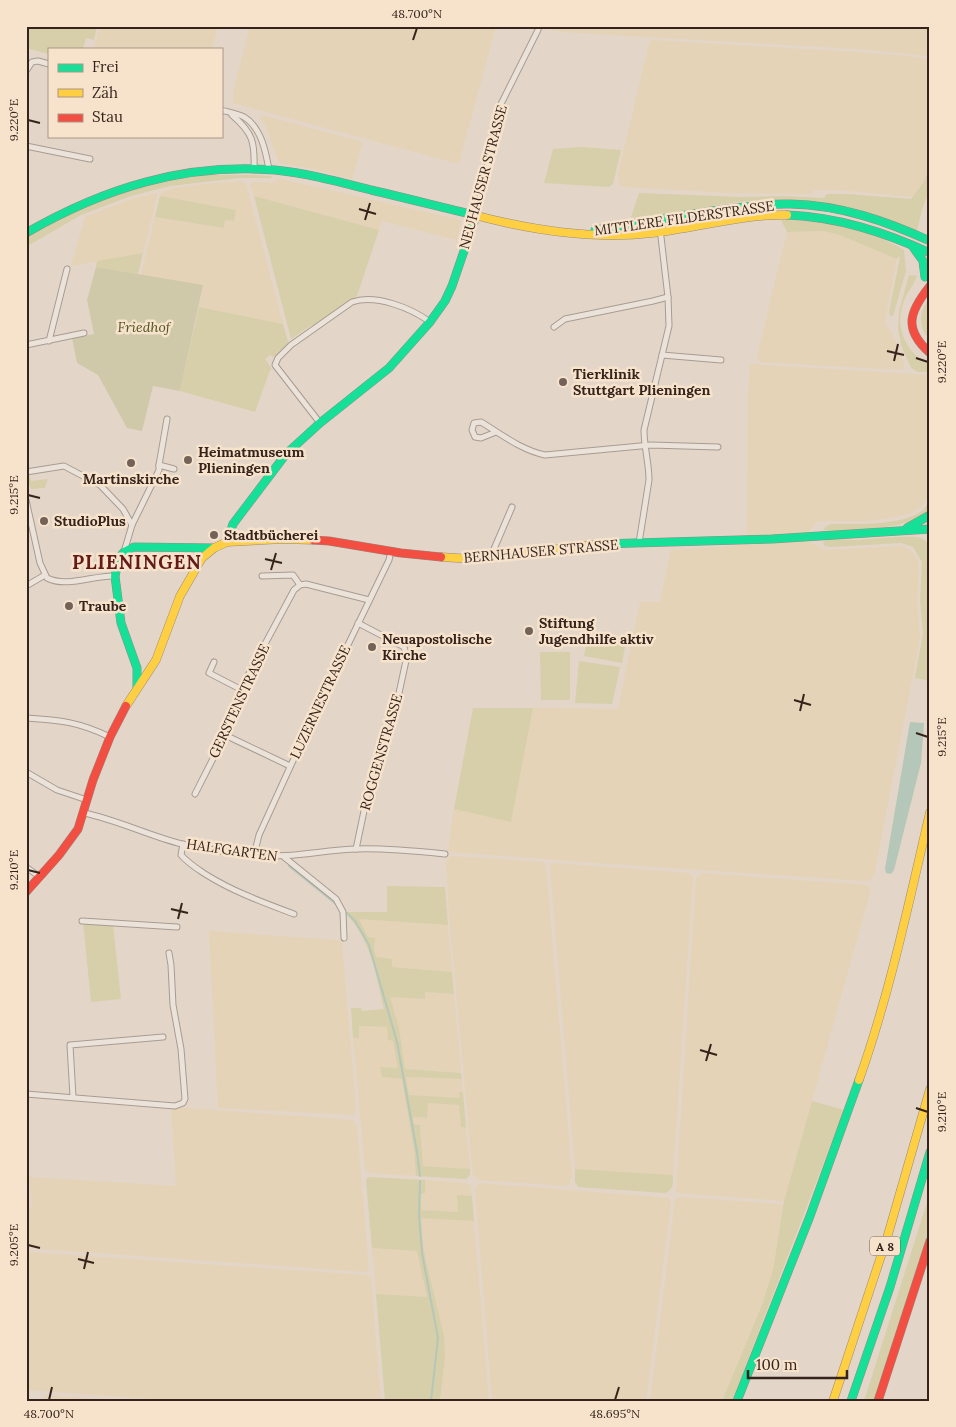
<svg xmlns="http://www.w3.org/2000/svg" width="956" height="1427" viewBox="0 0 956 1427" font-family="Lora,serif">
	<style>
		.farmland { fill: #e4d3b7 }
		.green { fill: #d7cfa9 }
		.cemetery { fill: #d0c9a9 }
		.water { fill: #b4c7b8 }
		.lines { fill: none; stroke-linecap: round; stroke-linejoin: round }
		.stream { stroke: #b4c7b8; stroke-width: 2 }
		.street-casing { stroke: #a89c92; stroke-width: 7 }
		.fast-casing { stroke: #978b82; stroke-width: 9 }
		.slow-casing { stroke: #978b82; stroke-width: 9 }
		.jam-casing { stroke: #978b82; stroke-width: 9 }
		.street { stroke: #ebe3da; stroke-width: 5 }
		.fast { stroke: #16e098; stroke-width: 8 }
		.slow { stroke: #ffcf43; stroke-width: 8 }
		.jam { stroke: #f24e42; stroke-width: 8 }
		.ticks { fill: none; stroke: #36231b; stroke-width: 2 }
		.poi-dot { fill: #736258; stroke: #f7e3cc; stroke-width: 2 }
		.labels { text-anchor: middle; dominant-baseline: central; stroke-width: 5; stroke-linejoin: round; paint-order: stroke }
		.shield { fill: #f7e3cc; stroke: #705d50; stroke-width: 1 }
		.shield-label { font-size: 12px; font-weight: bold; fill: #36231b }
		.street-label { font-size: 14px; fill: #36231b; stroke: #f7e3cc }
		.park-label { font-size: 14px; font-style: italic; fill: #505320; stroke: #f7e3cc }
		.poi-label { font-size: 14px; font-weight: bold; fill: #36231b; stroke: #f7e3cc; text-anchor: start }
		.district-label { font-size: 19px; font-weight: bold; letter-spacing: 1px; fill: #641b18; stroke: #f7e3cc }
		.neatline { fill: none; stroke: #36231b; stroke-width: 2 }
		.ticks-label { font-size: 12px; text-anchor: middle; fill: #36231b }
	</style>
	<rect width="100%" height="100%" fill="#e3d6c8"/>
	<g class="farmland">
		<path d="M100,26H218L212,49H94Z"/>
		<path d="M250,26H496L459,164L233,103V93Z"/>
		<path d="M552,26H930V56L857,49L561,32L551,30Z"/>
		<path d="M651,40L856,52L909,56L930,60V168L923,183L914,197L837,190H814L811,194L729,193L625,187L619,185L618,174L649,43Z"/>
		<path d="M262,115L363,142L352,179L309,168L279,163L266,127L260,118Z"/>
		<path d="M277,178L461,220L457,240L382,221L379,230L254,196L250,184L253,182L274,183Z"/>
		<path d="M242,181L246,184L283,324L199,307L203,286L141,275L155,217L224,228L225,220L234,221L236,210L160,196L162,192L171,189L204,184Z"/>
		<path d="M158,193L143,253L71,266L85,217L132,199Z"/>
		<path d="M823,231L837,234L897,259L885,321L887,327L892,332L903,360L904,367L902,370L759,362L757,356L787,232Z"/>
		<path d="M750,364L930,375V491L923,506L909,514L889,518L867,521H821L817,522L808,533L747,537L748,394Z"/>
		<path d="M808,541L825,550L901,546L912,551L918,560L919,570L917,601L920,638L874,876L871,880L865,881L582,862L451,852L448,850L454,809L511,821L533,708L618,709L640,602H660L671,550Z"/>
		<path d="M451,856L543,862L546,866L572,1173L569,1186L478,1180L473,1175L449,915L446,862Z"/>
		<path d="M552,863L689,873L693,877L673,1175L575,1169L550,866Z"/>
		<path d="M701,873L868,885L871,889L784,1201L677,1193L676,1191L696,878Z"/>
		<path d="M359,919L448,925L452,972L392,967L376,958L374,950L375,938L368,937Z"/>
		<path d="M209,931L338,940L342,942L356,1109L353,1115L218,1108Z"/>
		<path d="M424,992L454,994L461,1073L405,1069L399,1028L390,997L424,999Z"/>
		<path d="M359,1026L387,1027L388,1040L393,1041L398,1068H380L382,1077L402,1079L414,1149L416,1176L370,1173L365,1169L353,1038H359Z"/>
		<path d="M406,1077L462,1079L463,1092L460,1093V1098L409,1095Z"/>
		<path d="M428,1103L459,1105L461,1127L466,1128L470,1169L423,1166L420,1125L414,1124L413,1117L426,1118Z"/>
		<path d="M171,1107L352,1120L355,1122L357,1126L369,1270L366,1272L26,1248V1208L32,1207L29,1177L176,1186Z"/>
		<path d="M425,1180L468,1183L471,1186L472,1196H457L458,1212L421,1210V1193H425Z"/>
		<path d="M479,1183L669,1198L671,1202L646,1401H492L475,1188Z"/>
		<path d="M678,1197L781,1204L783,1205L773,1270L762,1305L722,1401H650L675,1200Z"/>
		<path d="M421,1217L474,1221L489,1401H440L445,1357L444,1336L426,1261L423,1245Z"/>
		<path d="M372,1248L417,1251L427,1297L376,1294Z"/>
		<path d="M26,1252L367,1275L371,1278L381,1401H178L26,1390Z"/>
		<path d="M44,1395L131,1401H44Z"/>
	</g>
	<g class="green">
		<path d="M26,26H97L94,40L86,38L83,49H49V54L26,48Z"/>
		<path d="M581,147L621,150L613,184L609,187L544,183L553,149Z"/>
		<path d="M930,168V188L922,210L917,231C880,214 839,203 799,200C747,197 693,209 643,219L631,217L639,193L741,197L783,196L824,198L827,194H847L911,199L923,183Z"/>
		<path d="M206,175H254L271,176L272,178H239L204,182L170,186L131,196L81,215L26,247V238L32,234C59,220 86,203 115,192C144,182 176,179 206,175Z"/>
		<path d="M160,196L236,210L234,221L225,220L224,228L155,217Z"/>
		<path d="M254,196L379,230L357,296L323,323L310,326L291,339Z"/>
		<path d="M781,220C823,220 868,228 904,250L906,271L893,316H890L889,312L900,257H898L897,259L837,234L823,231L787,232Z"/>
		<path d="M143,253L138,274L96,267L97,261Z"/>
		<path d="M909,275L917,276C914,285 907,292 904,301C894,326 905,353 930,365V372H918L911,368L901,345L898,328L899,311Z"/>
		<path d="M930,297V340C917,326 919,311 930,297Z"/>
		<path d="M199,307L283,324L289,345L275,356L273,357L270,355L265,359L272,369L270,370L255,412L180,391Z"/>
		<path d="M30,476L31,481L48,479L45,488L31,489L26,477Z"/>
		<path d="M930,500V512C906,527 878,528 851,530C843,530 832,532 824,530L825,527L831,524C856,524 904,526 923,510C926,507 928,503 930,500Z"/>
		<path d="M896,537C908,537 924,534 929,545L927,596L930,633V681L915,678L923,633L920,601L922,562L913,547L901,543L831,547L825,546L823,543L826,539L857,540Z"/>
		<path d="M588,635L626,642L622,663L584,656Z"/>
		<path d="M540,652H570V700H541Z"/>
		<path d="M579,661L620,667L612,704L575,703Z"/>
		<path d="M473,708H533L511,822L454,809Z"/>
		<path d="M387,886L445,887L448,925L359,919L368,937L375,938L374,950L376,957L392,959V967L452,972L454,994L425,992V999L390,997L399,1028L405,1069L461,1073L462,1079L406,1077L409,1095L460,1098L459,1092H463L466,1128L461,1127L459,1105L428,1103L427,1118L413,1117L414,1124L420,1125L423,1166L470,1169V1175L466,1179L416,1176L414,1149L402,1079L382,1077L380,1067L398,1068L393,1041L388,1040L387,1027L359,1026V1038H353L351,1008H361L362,1011L384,1009C376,975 370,936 344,912H387Z"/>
		<path d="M83,922L113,925L121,999L91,1002Z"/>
		<path d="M812,1101L844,1110L739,1383L732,1401H722L762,1305L773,1270L784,1201Z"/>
		<path d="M575,1169L673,1175C673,1183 674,1190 665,1193L578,1187L575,1182Z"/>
		<path d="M368,1177L425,1180V1193L421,1194V1210L458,1212L457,1195L472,1196L474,1221L421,1218L423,1245L426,1261L444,1336L445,1357L440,1401H385L376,1294L427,1297L417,1251L372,1248L366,1181Z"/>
		<path d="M930,1193V1227L875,1401H864Z"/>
	</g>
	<path class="cemetery" d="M96,267L203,285L180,391L153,386L142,431L127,428L98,375L77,363L72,338L94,334L87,300Z"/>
	<path class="water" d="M910,722L924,723L921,763L894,870L891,874L886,873L885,869Z"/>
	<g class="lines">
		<g class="stream">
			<path d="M289,866L336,904"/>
			<path d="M347,913L355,921L369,945L397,1042L417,1152L420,1176"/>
			<path d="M420,1181L419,1214L422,1253L438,1338L431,1401"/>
		</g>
		<defs>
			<g id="street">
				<path d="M26,71L32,62L38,61L49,64"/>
				<path d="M221,110C228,112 238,114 244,117C261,127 266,152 269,170"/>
				<path d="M232,115C253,133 255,142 254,170"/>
				<path d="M26,146L90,159"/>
				<path d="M476,216L501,104L538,30"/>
				<path d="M554,327L565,319L653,301L668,297"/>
				<path d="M49,341L67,269"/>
				<path d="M26,345L84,333"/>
				<path d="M662,355L721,360"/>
				<path d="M320,423L275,365L278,358L291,345L352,302C376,294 411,308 430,322"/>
				<path d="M496,432L481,438L475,437L472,430L474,423L481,422C501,434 521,450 545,455L651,445L718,447"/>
				<path d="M159,465L167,419"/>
				<path d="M26,472L64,466L100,485L123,509L132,525"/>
				<path d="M26,500L40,563L47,578C67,588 94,575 115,576"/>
				<path d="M639,543L649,480C649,463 644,447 644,430L669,326L668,297L659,220"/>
				<path d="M124,552L132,525L159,470V465L174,469"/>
				<path d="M493,556L494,549L512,507"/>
				<path d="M262,576L293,575L300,585"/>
				<path d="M26,586L45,575"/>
				<path d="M214,662L209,673L242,690"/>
				<path d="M26,718C60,720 79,722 110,737"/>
				<path d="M225,735L290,766"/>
				<path d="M26,772L57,790L87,800"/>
				<path d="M195,794L225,735L244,683L294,590L300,585L306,584L369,600"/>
				<path d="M84,813C118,820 149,836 182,844C205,849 230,853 254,855C289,859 322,850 357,849C386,848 415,851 445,854"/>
				<path d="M183,844L181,855C188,863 196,868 205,874C234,892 262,902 294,914"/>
				<path d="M356,849L368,792L393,721L407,656L404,647L358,623"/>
				<path d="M254,855L259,835L313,717L389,560L391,551"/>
				<path d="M284,857L336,899L343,912L344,938"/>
				<path d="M26,867L40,877"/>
				<path d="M82,921L177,927"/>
				<path d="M26,1094L175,1106L183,1103L185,1099L181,1049L173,1005L171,965L169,953"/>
				<path d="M73,1097L70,1045L163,1037"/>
			</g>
			<g id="fast">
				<path d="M787,215C838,217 884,232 930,253"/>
				<path d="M595,230C634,223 673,217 712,211C738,208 764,203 791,204C840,205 886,221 930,241"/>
				<path d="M26,233C104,188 184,163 275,170C307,173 340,182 371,190C406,198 440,207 474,215"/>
				<path d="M913,247L923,261L925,277"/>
				<path d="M907,528L930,515"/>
				<path d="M227,542L233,524L286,454L320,423L389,368L430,322L445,301L452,286L476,216"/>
				<path d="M600,544L772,539L930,529"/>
				<path d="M137,687V668L121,623L115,576L119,558L124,552L134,547L214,548"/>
				<path d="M737,1401L810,1216L859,1080"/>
				<path d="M851,1401L890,1287L930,1152"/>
			</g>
			<g id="slow">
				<path d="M474,215C531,230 593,240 652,233C697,228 742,214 787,215"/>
				<path d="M441,557L472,559L600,544"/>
				<path d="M126,706L156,660L180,596L202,558L214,548L227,542L284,539L313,540"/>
				<path d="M859,1080C890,993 909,902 930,812"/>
				<path d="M833,1401L887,1238L930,1089"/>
			</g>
			<g id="jam">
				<path d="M930,286C909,312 903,329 930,353"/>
				<path d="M313,540L329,541L401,553L441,557"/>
				<path d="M26,892L59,855L78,829L93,780L110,737L126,706"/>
				<path d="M878,1401L930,1241"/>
			</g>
		</defs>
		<use href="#street" class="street-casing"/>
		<use href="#fast" class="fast-casing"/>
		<use href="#slow" class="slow-casing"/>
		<use href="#jam" class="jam-casing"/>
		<use href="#street" class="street"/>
		<use href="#fast" class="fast"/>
		<use href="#slow" class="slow"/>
		<use href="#jam" class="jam"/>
	</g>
	<path class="ticks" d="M413,40L417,28M28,120L40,123M359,209L376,214M365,220L370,203M887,351L904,355M916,358L928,362M894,361L898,344M28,495L40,498M265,559L282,563M271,570L276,553M794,700L811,705M800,711L804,694M916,733L928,737M28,870L40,873M171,909L188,913M178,919L182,903M700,1050L717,1055M706,1061L711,1044M916,1108L928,1112M28,1245L40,1248M78,1259L94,1263M84,1269L88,1252M49,1400L52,1387M615,1400L619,1387"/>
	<g class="poi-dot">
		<circle cx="563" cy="382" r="5"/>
		<circle cx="188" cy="460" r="5"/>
		<circle cx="131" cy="463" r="5"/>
		<circle cx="44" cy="521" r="5"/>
		<circle cx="214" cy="535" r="5"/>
		<circle cx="69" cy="606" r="5"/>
		<circle cx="529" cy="631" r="5"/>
		<circle cx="372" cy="647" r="5"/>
	</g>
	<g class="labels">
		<rect class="shield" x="870" y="1236.5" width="30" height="19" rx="4"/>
		<g class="shield-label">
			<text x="885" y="1246">A 8</text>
		</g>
		<g class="street-label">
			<text transform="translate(483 177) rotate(-75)">NEUHAUSER STRASSE</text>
			<text transform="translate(684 218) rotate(-8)">MITTLERE FILDERSTRASSE</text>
			<text transform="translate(541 551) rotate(-5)">BERNHAUSER STRASSE</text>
			<text transform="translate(239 701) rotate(-65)">GERSTENSTRASSE</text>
			<text transform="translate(320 702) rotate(-65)">LUZERNESTRASSE</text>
			<text transform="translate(381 752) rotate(-74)">ROGGENSTRASSE</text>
			<text transform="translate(232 850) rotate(8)">HALFGARTEN</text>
		</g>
		<g class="park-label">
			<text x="144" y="327">Friedhof</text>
		</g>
		<g class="poi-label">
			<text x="573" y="374">Tierklinik<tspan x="573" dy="16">Stuttgart Plieningen</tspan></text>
			<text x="198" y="452">Heimatmuseum<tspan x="198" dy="16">Plieningen</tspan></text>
			<text x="131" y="479" text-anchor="middle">Martinskirche</text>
			<text x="54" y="521">StudioPlus</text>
			<text x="224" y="535">Stadtbücherei</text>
			<text x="79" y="606">Traube</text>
			<text x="539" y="623">Stiftung<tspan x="539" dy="16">Jugendhilfe aktiv</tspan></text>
			<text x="382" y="639">Neuapostolische<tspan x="382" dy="16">Kirche</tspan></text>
		</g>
		<g class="district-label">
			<text x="137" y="562">PLIENINGEN</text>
		</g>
	</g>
	<rect width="956" height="1427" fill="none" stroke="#f7e3cc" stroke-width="55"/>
	<rect x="48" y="48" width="175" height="90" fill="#f7e3cc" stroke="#aa9685"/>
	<rect x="58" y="64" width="25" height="8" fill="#16e098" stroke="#aa9685"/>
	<text x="92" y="72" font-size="15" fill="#36231b">Frei</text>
	<rect x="58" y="89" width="25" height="8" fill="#ffcf43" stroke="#aa9685"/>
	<text x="92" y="98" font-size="15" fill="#36231b">Zäh</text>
	<rect x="58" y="114" width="25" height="8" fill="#f24e42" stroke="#aa9685"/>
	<text x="92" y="122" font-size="15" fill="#36231b">Stau</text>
	<path d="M748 1370v8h99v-8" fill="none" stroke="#36231b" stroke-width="2.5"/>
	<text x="756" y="1370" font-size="15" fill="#36231b" stroke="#f7e3cc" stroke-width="4" paint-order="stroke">100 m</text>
	<rect x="28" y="28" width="900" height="1372" class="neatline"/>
	<g class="ticks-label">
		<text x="417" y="18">48.700°N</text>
		<text transform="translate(14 120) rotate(-90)" y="4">9.220°E</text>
		<text transform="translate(942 362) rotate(-90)" y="4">9.220°E</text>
		<text transform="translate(14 495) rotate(-90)" y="4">9.215°E</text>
		<text transform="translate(942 737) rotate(-90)" y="4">9.215°E</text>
		<text transform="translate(14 870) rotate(-90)" y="4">9.210°E</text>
		<text transform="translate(942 1112) rotate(-90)" y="4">9.210°E</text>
		<text transform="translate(14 1245) rotate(-90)" y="4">9.205°E</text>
		<text x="49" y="1418">48.700°N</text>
		<text x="615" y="1418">48.695°N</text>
	</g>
</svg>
